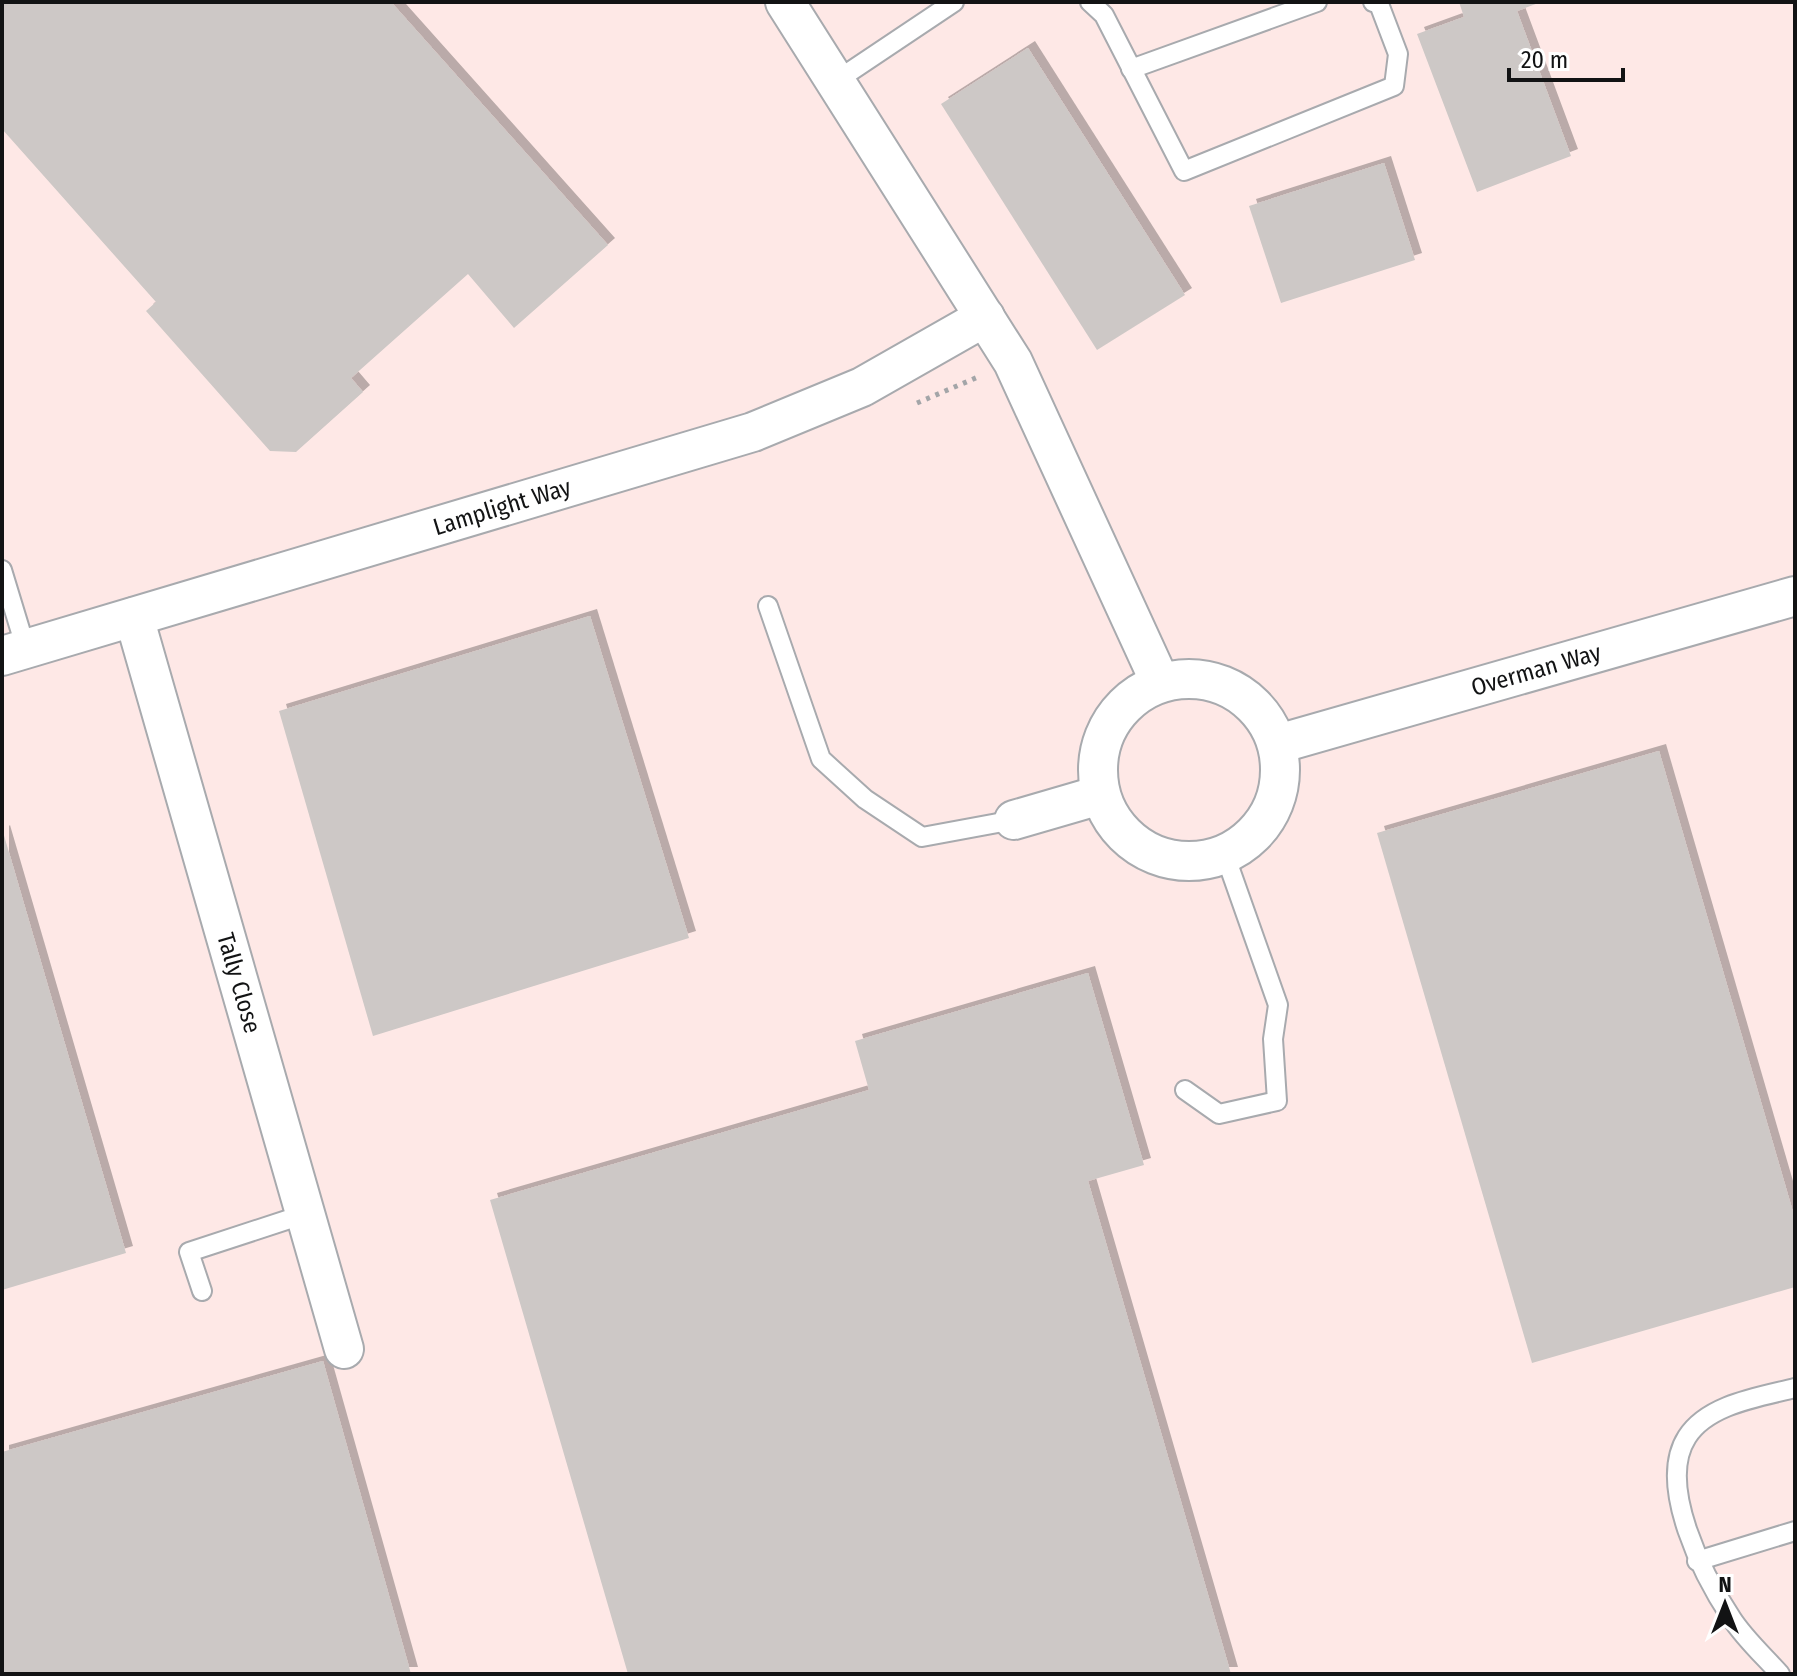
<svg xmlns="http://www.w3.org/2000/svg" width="1797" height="1676" viewBox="0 0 1797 1676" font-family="'Fira Sans Condensed',sans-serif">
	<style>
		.industrial { fill: #fee8e6 }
		.building { fill: #cdc8c6; filter: url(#shadow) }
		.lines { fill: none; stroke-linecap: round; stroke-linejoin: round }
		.service-casing { stroke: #a8aaae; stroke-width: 22 }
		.minor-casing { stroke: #a8aaae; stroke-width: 42 }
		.path { stroke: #a3a5a8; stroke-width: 5; stroke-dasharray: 4 6; stroke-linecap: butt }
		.service { stroke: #fff; stroke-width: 18 }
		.minor { stroke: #fff; stroke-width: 38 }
		.labels { text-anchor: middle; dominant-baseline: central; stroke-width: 7; stroke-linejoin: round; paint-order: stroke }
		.street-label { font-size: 24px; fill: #121314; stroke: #fff }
	</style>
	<defs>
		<filter id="shadow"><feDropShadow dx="7" dy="-7" stdDeviation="0" flood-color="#0004"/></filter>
	</defs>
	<rect width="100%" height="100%" fill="#f6f8fd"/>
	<rect class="industrial" x="2" y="2" width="1793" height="1672"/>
	<g class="building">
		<path d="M2,2H391L608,245L514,328L468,274L351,378L363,392L296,452L270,451L146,311L156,302L2,129Z"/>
		<path d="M1459,2H1541L1517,11L1571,156L1477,192L1417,34L1464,17Z"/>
		<path d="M1028,48L1185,295L1097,350L941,104Z"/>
		<path d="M1384,163L1415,260L1281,303L1249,206Z"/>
		<path d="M590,616L689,938L373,1036L279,711Z"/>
		<path d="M1659,751L1795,1219V1287L1532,1363L1377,833Z"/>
		<path d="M3,832L126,1253L2,1290V833Z"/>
		<path d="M1088,973L1144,1165L1088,1181L1231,1674H628L490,1200L869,1090L855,1041Z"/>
		<path d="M323,1361L411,1674H2V1452Z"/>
	</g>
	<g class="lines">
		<defs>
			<g id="service">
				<path d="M1090,2L1104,15L1184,171L1394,86L1398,54L1379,4L1373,2"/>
				<path d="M1131,69L1317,2"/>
				<path d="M836,81L954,2"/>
				<path d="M2,570L26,649"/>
				<path d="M768,606L821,759L865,799L922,837L1014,820"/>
				<path d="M1185,1090L1219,1114L1277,1101L1273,1039L1278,1005L1225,855"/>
				<path d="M202,1291L189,1252L305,1214"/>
				<path d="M1697,1561L1795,1531"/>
				<path d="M1780,1674C1764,1656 1745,1639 1732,1619C1704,1577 1656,1485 1687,1437C1708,1404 1760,1397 1795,1388"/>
			</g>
			<g id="minor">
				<path d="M785,2L1013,362L1160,682"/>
				<path d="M134,617L344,1349"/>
				<path d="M2,656L753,432L862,387L985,317"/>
				<circle cx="1189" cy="770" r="91"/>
				<path d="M1278,744L1795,596"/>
				<path d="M1014,820L1100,795"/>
			</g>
		</defs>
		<use href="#service" class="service-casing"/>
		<use href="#minor" class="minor-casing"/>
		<path class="path" d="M917,403L978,377"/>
		<use href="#service" class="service"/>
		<use href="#minor" class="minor"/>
	</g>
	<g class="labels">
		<g class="street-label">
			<text transform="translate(502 507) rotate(-17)">Lamplight Way</text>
			<text transform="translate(1536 670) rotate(-16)">Overman Way</text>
			<text transform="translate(239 983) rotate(74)">Tally Close</text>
		</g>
	</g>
	<rect width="1797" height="1676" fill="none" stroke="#121314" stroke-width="8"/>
	<g transform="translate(1725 1604)" stroke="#ffffff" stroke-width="6" paint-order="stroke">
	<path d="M0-6L14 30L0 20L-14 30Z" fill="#121314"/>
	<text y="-12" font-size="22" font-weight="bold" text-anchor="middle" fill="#121314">N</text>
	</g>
	<path d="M1509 68v12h114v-12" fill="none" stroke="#121314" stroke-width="4"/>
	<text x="1521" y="68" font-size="24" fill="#121314" stroke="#ffffff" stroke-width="6" paint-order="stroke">20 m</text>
</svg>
